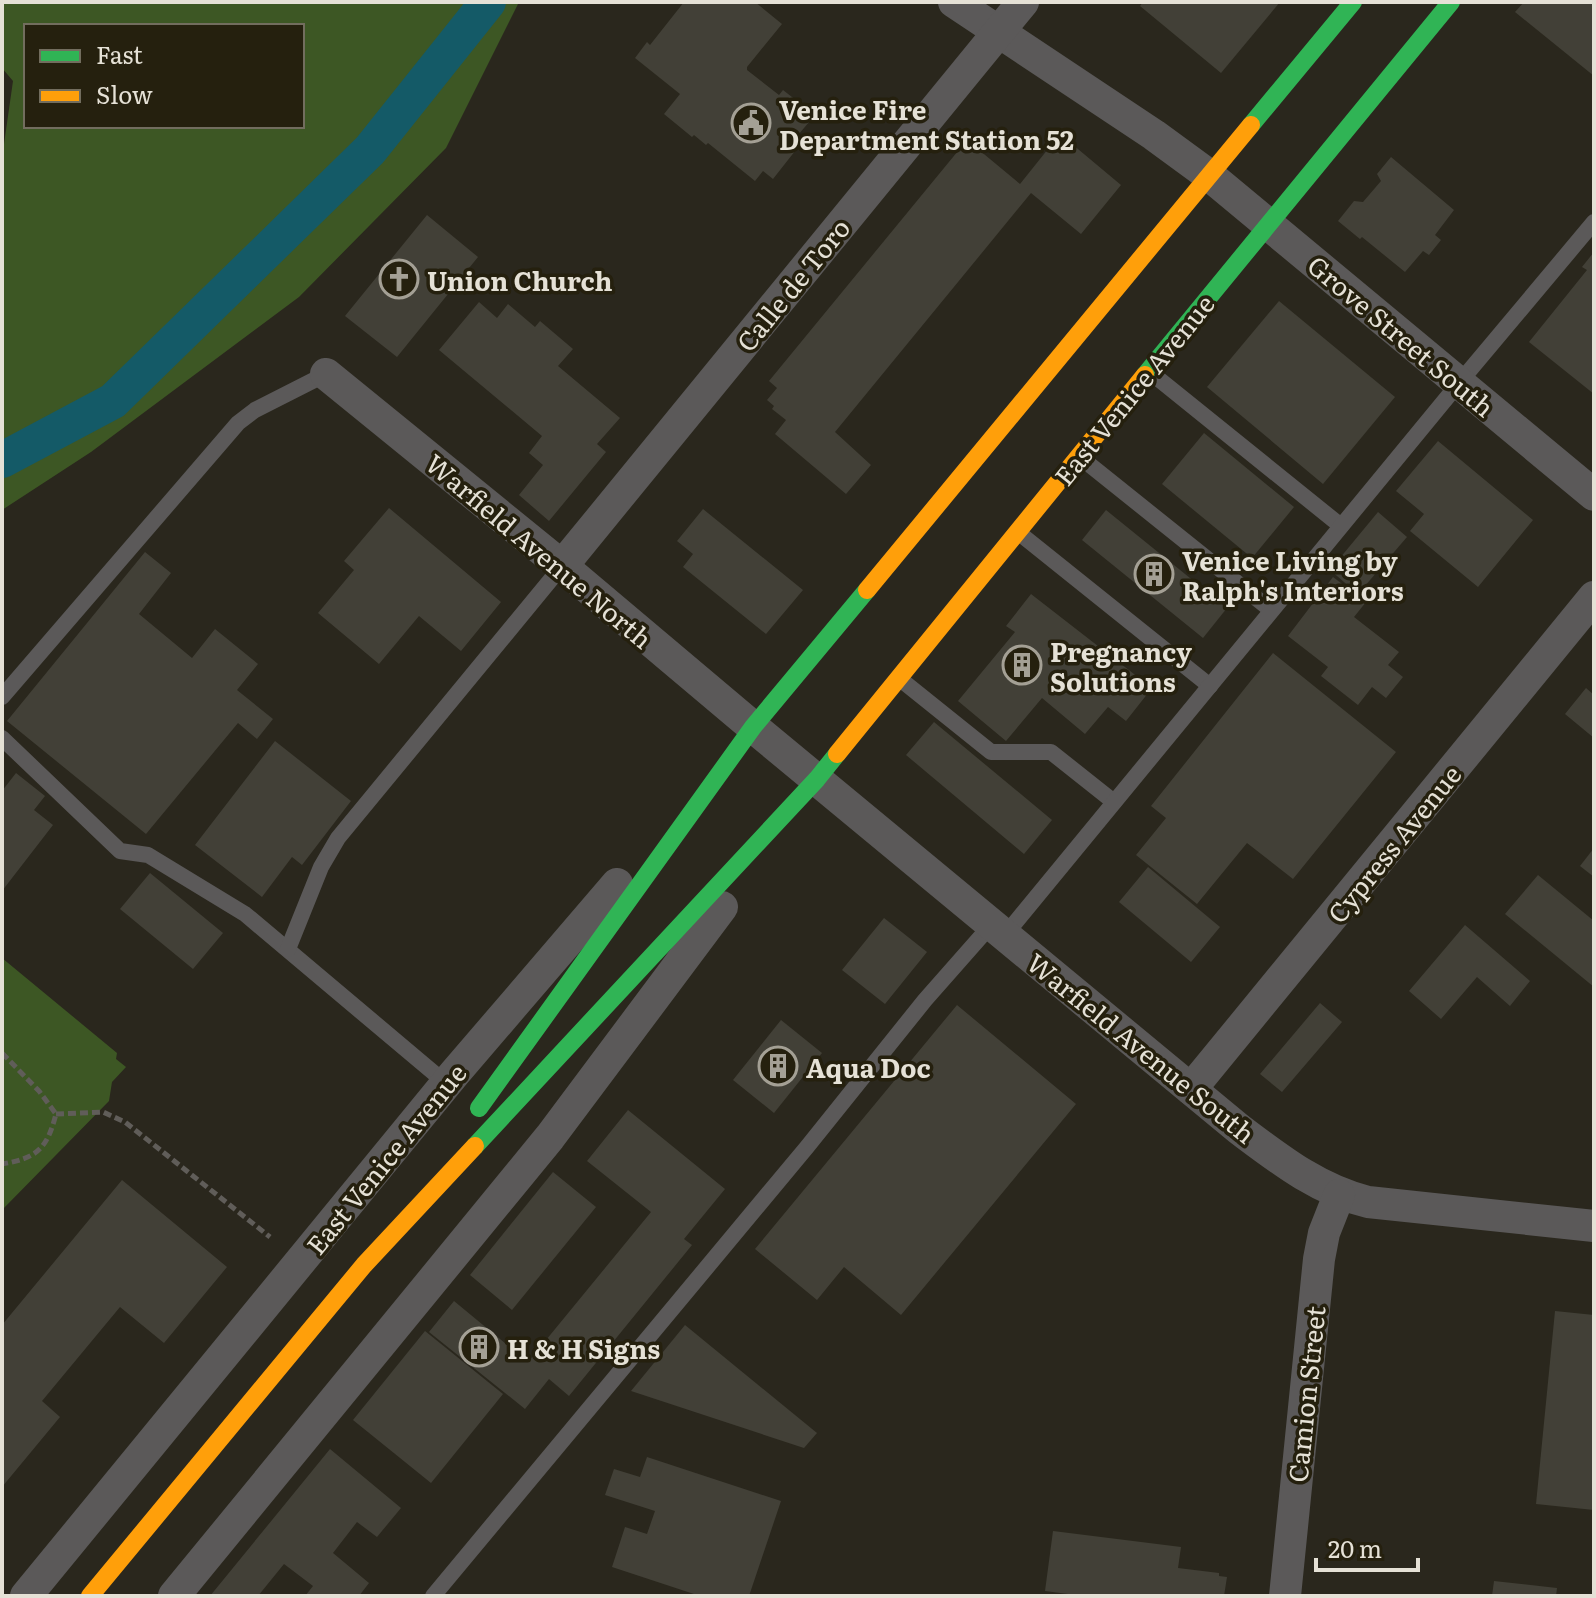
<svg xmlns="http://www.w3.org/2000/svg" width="1596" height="1598" viewBox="0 0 1596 1598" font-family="Literata,serif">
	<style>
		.green { fill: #3d5724; fill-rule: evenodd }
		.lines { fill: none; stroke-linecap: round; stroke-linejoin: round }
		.canal { stroke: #145a67; stroke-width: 36 }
		.building { fill: #424037 }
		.path { stroke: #605d59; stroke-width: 5; stroke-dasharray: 8 4; stroke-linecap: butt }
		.lane { stroke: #5b5959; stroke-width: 16 }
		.street { stroke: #5b5959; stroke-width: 32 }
		.fast { stroke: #30b455; stroke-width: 18 }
		.slow { stroke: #ff9f0a; stroke-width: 18 }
		.labels { text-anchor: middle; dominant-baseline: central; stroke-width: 7; stroke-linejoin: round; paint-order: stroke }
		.poi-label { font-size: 26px; font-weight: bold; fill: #e5e1d6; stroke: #25200e; text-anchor: start }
		.street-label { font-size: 26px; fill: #e5e1d6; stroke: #25200e }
	</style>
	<rect width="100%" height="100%" fill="#2a271d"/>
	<g class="green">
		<path d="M2,2H519L446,148L299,297L91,452L2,510V158L13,81L2,68ZM26,26H302V126H26Z"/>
		<path d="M2,958L117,1053L116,1059L126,1067L112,1082L109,1101L2,1210Z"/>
	</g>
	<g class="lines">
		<path class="canal" d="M2,460L113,401L370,150L488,2"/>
	</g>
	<g class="building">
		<path d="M684,2H755L782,24L747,67V70L779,95L783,90L815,115L793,141L799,146L773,179L763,171L755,181L708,143L706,145L694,135L692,137L664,114L680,94L635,58L647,42L650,45Z"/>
		<path d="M1143,2H1280L1221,73L1140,6Z"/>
		<path d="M1524,2H1594V76L1515,12Z"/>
		<path d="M1060,134L1121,185L1081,234L1031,193L835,432L871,465L846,494L775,434L786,420L772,409L774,406L767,400L777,388L769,381L967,140L1020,184Z"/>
		<path d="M1391,157L1454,210L1435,235L1441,240L1429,255L1423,251L1405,272L1362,237L1360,239L1338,221L1354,201L1363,202L1381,181L1377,174Z"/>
		<path d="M427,215L478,257L397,357L345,316Z"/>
		<path d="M1594,252V394L1529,342L1587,270L1582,267Z"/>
		<path d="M1279,301L1395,397L1323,484L1207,387Z"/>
		<path d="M479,302L497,318L508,304L535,327L540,321L573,349L558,366L620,418L597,444L606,452L549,521L519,495L543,465L529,453L542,436L439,350Z"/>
		<path d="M1204,433L1294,507L1252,558L1162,484Z"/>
		<path d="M1438,441L1533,520L1478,587L1410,531L1424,514L1396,491Z"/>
		<path d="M389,508L501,602L461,651L419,616L379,664L318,613L354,570L344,561Z"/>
		<path d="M703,509L803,590L766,634L683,567L693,554L677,541Z"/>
		<path d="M1106,510L1227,608L1203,638L1082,540Z"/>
		<path d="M1378,512L1407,537L1358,594L1330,570Z"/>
		<path d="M145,552L171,573L139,614L192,658L215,629L258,664L237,690L273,719L257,739L238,723L146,834L7,721Z"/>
		<path d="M1333,577L1366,602L1354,617L1399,652L1388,665L1403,677L1386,698L1372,687L1358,705L1321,676L1328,667L1288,636Z"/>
		<path d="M1031,594L1152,688L1126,721L1108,707L1085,734L1042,698L1006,741L958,701L1015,632L1006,626Z"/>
		<path d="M1273,653L1396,752L1293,879L1247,843L1197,904L1136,855L1166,818L1151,806Z"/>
		<path d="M1586,688L1594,695V738L1565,714Z"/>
		<path d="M934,722L1052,820L1024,854L906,755Z"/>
		<path d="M275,741L351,801L302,865L292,857L262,897L195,845Z"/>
		<path d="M16,773L45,796L34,810L53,825L2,891V791Z"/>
		<path d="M1594,848V877L1580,866Z"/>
		<path d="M1148,867L1220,927L1191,962L1119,902Z"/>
		<path d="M150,873L223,933L193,969L120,909Z"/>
		<path d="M1538,875L1594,921V987L1505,914Z"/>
		<path d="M884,918L927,952L885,1004L842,970Z"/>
		<path d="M1465,925L1530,981L1510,1006L1477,977L1441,1019L1409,991Z"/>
		<path d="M1320,1003L1342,1022L1282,1092L1260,1074Z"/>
		<path d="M957,1005L1076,1104L901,1315L844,1267L817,1300L755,1249Z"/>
		<path d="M781,1020L822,1053L774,1113L733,1080Z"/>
		<path d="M628,1110L725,1189L684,1239L692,1245L569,1396L549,1379L525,1409L429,1332L454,1301L528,1362L651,1212L587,1161Z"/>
		<path d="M553,1172L596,1207L512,1310L470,1275Z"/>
		<path d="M122,1180L227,1267L164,1343L120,1307L42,1401L60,1417L2,1487V1325Z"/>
		<path d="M1555,1311L1594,1315V1510L1536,1504Z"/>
		<path d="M685,1325L817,1433L804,1448L631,1391Z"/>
		<path d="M425,1331L503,1394L431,1483L353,1420Z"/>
		<path d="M330,1449L401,1508L377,1537L357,1522L333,1553L369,1583L359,1596H305L313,1586L284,1564L258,1596H210Z"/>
		<path d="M647,1457L781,1501L749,1596H700L612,1567L625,1527L647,1534L655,1511L605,1495L614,1469L640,1477Z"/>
		<path d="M1053,1531L1181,1547L1178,1568L1219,1573V1576L1227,1577L1224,1596H1083L1045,1591Z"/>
		<path d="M1494,1581L1557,1588L1556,1596H1492Z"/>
	</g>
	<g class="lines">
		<g class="path">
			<path d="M2,1053L39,1091L56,1114C47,1149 37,1158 2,1164"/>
			<path d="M56,1114L103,1112L125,1122L270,1237"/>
		</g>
		<g class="lane">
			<path d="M1150,372L1341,526"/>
			<path d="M1080,457L1271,610"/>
			<path d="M1019,533L1210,686"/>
			<path d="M900,679L991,752H1051L1114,802"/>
			<path d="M2,697L238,423L255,410L326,374"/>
			<path d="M2,738L120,851L148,855L245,914L447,1084"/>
			<path d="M1005,935L1459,383L1594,222"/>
			<path d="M288,949L321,867L338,838L562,566"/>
			<path d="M433,1596L807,1147L925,1000L992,924"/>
		</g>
		<g class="street">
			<path d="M954,2L1154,135L1210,176L1594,495"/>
			<path d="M326,374L562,566L753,727L1239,1129C1279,1159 1318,1190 1368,1202L1594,1226"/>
			<path d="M562,566L1023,2"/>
			<path d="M1191,1089L1594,597"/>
			<path d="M26,1596L454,1074L617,884"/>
			<path d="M174,1596L550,1137L722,907"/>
			<path d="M1285,1596L1319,1259L1324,1233L1339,1195"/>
		</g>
		<g class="fast">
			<path d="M1251,125L1353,2"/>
			<path d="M1145,375L1451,2"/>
			<path d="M479,1108L753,727L867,590"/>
			<path d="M475,1146L817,779L837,754"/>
		</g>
		<g class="slow">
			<path d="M867,590L1251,125"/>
			<path d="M837,754L1145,375"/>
			<path d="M90,1596L364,1265L475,1146"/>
		</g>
	</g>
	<defs>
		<symbol id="civic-ring" viewBox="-11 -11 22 22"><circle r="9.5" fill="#25200e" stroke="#a4a095" stroke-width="1.5"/><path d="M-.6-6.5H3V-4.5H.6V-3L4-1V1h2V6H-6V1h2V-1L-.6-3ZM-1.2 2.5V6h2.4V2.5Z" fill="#a4a095"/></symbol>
		<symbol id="church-ring" viewBox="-11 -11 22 22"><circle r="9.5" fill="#25200e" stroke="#a4a095" stroke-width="1.5"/><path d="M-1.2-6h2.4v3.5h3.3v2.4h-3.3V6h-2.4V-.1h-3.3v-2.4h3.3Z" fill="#a4a095"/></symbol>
		<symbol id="building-ring" viewBox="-11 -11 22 22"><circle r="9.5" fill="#25200e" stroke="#a4a095" stroke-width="1.5"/><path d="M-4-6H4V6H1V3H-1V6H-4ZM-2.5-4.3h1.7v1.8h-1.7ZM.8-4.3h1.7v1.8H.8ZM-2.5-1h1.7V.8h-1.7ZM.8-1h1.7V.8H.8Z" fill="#a4a095"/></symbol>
	</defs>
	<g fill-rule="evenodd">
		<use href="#civic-ring" x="729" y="101" width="44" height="44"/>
		<use href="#church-ring" x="377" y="257" width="44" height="44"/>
		<use href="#building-ring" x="1132" y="552" width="44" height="44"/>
		<use href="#building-ring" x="1000" y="643" width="44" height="44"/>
		<use href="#building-ring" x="756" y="1044" width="44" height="44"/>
		<use href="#building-ring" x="457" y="1325" width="44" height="44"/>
	</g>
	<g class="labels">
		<g class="poi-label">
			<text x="779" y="108">Venice Fire<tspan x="779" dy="30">Department Station 52</tspan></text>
			<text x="427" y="279">Union Church</text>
			<text x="1182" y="559">Venice Living by<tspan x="1182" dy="30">Ralph's Interiors</tspan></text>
			<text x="1050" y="650">Pregnancy<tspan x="1050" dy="30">Solutions</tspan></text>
			<text x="806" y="1066">Aqua Doc</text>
			<text x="507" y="1347">H &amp; H Signs</text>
		</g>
		<g class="street-label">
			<text transform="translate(792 284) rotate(-51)">Calle de Toro</text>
			<text transform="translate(1402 335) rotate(40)">Grove Street South</text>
			<text transform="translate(1133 389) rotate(-51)">East Venice Avenue</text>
			<text transform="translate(540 550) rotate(40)">Warfield Avenue North</text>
			<text transform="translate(1393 843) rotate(-51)">Cypress Avenue</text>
			<text transform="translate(1142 1047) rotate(39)">Warfield Avenue South</text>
			<text transform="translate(385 1158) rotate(-51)">East Venice Avenue</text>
			<text transform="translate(1305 1394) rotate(-84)">Camion Street</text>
		</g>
	</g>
	<rect width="1596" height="1598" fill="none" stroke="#e5e1d6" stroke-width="8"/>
	<rect x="24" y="24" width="280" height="104" fill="#25200e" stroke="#726d5e" stroke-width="2"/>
	<rect x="40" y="50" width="40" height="12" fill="#30b455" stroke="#726d5e" stroke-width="2"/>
	<text x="96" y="64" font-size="24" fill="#e5e1d6">Fast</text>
	<rect x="40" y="90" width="40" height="12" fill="#ff9f0a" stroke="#726d5e" stroke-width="2"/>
	<text x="96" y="104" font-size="24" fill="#e5e1d6">Slow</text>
	<path d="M1316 1558v12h102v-12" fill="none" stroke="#e5e1d6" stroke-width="4"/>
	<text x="1328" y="1558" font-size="24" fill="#e5e1d6" stroke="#25200e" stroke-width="6" paint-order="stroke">20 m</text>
</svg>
